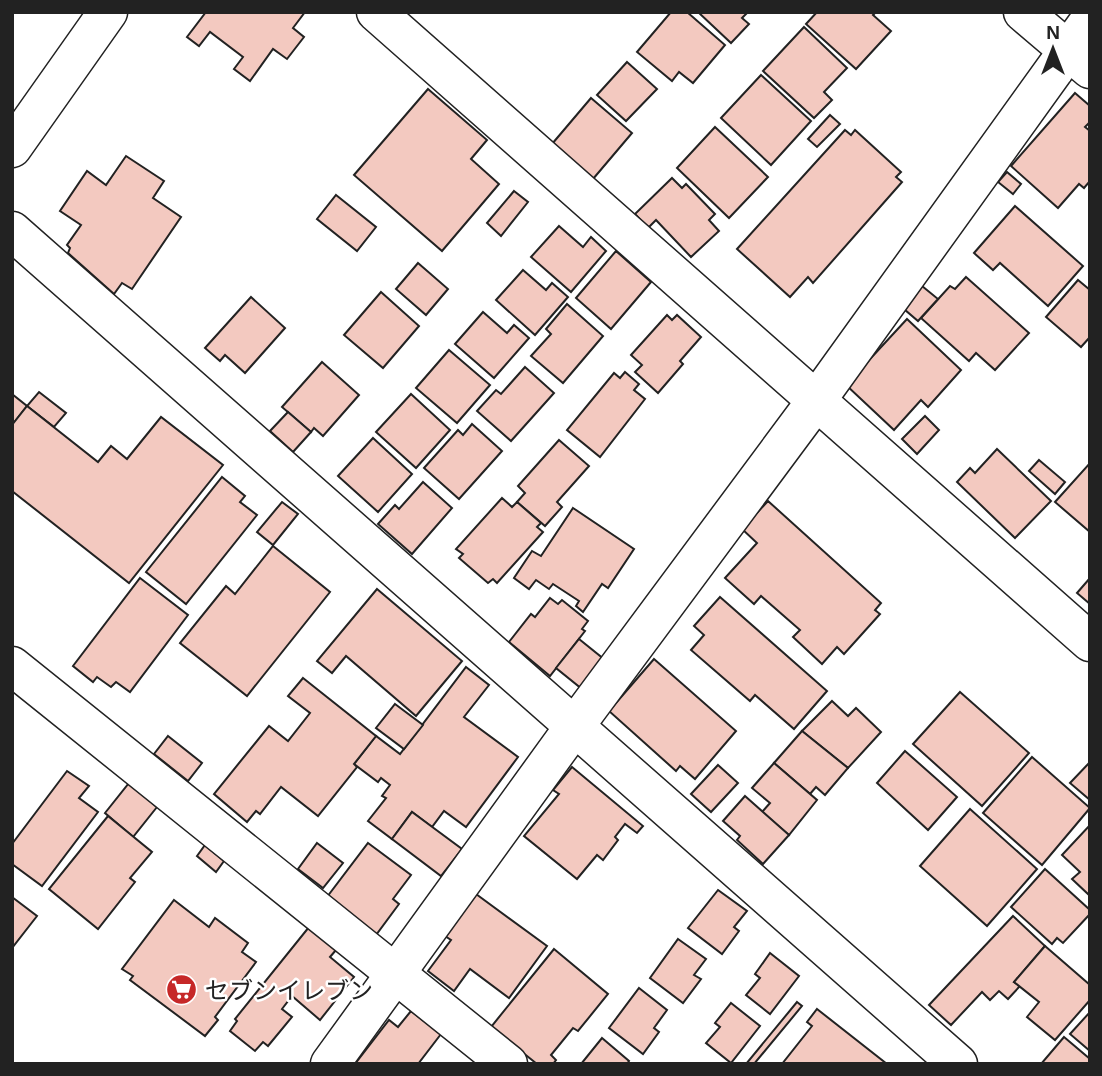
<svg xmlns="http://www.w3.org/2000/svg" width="1102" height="1076" viewBox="0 0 1102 1076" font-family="Arial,'Noto Sans JP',sans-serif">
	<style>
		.building { fill: #f3c9c0; stroke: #222; stroke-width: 2 }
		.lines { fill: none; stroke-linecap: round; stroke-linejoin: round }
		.street-casing { stroke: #222; stroke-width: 41 }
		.secondary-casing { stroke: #222; stroke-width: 41 }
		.street { stroke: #fff; stroke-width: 38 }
		.secondary { stroke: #fff; stroke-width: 38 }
		.labels { text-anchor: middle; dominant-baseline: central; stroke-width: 5; stroke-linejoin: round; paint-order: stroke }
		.poi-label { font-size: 24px; fill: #222; stroke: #fff; text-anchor: start }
	</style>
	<rect width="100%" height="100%" fill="#fff"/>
	<g class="building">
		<path d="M206,12H305L293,28L304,37L287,59L273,49L250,81L234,69L243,57L210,32L199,46L187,37Z"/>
		<path d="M671,12H687L725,45L693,83L679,72L672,81L637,52Z"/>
		<path d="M698,12H748L742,18L749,24L731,43Z"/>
		<path d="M817,12H876L873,15L891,31L856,69L806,24Z"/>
		<path d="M804,27L847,68L824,92L832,100L814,118L763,71Z"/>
		<path d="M627,62L657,89L626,121L597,95Z"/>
		<path d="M761,75L811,121L771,165L721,118Z"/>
		<path d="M428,89L487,140L471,159L499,184L442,251L354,175Z"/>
		<path d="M1075,93L1090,106V122L1085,127L1090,131V181L1084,188L1079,184L1058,208L1011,166Z"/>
		<path d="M591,98L632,133L593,179L552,144Z"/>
		<path d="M830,115L840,124L817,147L808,139Z"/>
		<path d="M715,127L768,177L729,218L677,168Z"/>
		<path d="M845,130L851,135L855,130L901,172L896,177L902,182L813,283L808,277L790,297L737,249Z"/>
		<path d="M126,156L164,181L153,198L181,217L132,289L122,283L114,294L68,253L70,248L67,245L81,225L60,211L87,171L106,185Z"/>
		<path d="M1007,172L1021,184L1013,194L998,182Z"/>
		<path d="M672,178L682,188L686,184L715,214L709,220L719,231L691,257L656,220L648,228L635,214Z"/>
		<path d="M514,191L528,202L501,236L487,223Z"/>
		<path d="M336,195L376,227L357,251L317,219Z"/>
		<path d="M1015,206L1083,266L1048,306L1000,263L993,270L974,253Z"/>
		<path d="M559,226L583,247L591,237L606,251L571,292L531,257Z"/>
		<path d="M616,251L651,282L611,329L576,298Z"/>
		<path d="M418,263L448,289L426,315L396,289Z"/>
		<path d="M523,270L546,290L552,283L568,297L535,335L496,300Z"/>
		<path d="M966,277L1029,333L995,370L976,353L969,361L921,318L950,286L955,289Z"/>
		<path d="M1078,280L1090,290V337L1081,347L1046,317Z"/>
		<path d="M922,286L938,299L918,321L904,309Z"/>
		<path d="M381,292L419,326L383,368L344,335Z"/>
		<path d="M251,297L285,328L245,373L225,355L220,361L205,348Z"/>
		<path d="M567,304L603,336L563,383L531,356L551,334L546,329Z"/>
		<path d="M483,312L507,333L514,325L529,338L494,378L455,344Z"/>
		<path d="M667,315L672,320L677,315L701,337L680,361L683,364L658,393L635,372L642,365L631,355Z"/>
		<path d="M907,319L961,370L928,407L921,400L894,430L846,385Z"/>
		<path d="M449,350L490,385L457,423L416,388Z"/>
		<path d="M322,362L359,395L323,436L314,428L311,432L282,407Z"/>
		<path d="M525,367L554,393L511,441L477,411L496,390L501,394Z"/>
		<path d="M625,372L639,384L634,390L645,399L600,457L567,430L614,373L620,378Z"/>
		<path d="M39,392L66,413L54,427L27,406Z"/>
		<path d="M12,394L27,406L12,425Z"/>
		<path d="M411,394L450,430L416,468L376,432Z"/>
		<path d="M27,406L98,462L111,446L127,459L161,417L223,465L129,583L12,491V425Z"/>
		<path d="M288,412L311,432L293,452L270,431Z"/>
		<path d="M925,416L939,430L917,454L902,439Z"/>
		<path d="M472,424L502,451L459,499L424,468L458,430L463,435Z"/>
		<path d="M373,438L412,474L378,512L338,476Z"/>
		<path d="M559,440L589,466L557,502L562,507L545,526L517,502L525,493L518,486Z"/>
		<path d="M997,449L1051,501L1015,538L957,482L970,468L975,473Z"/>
		<path d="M1039,460L1065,482L1055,494L1029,471Z"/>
		<path d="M1090,463V532L1055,502Z"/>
		<path d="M222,477L245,496L240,502L257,515L186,604L146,572Z"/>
		<path d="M423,482L452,508L412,554L378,524L395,505L399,509Z"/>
		<path d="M502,498L512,507L517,502L541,523L537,527L543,532L497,583L493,579L488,583L459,558L463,554L456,549Z"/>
		<path d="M768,501L881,603L875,610L880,614L844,654L837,647L822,664L793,637L800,630L761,596L754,604L725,578L757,543L742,529Z"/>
		<path d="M282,502L298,514L273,545L257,532Z"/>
		<path d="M573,508L634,549L608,588L602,584L583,612L576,606L579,601L553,584L549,589L536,580L529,589L514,578L532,551L541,556Z"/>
		<path d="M273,546L330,592L247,696L180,643L226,586L235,594Z"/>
		<path d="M140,578L188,615L130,692L116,682L111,687L97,677L93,682L73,666Z"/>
		<path d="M1090,578V604L1077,593Z"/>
		<path d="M377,589L462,661L416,716L346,656L332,673L317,661Z"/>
		<path d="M720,597L827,691L794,729L755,695L750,701L691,650L704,635L694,626Z"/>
		<path d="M550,598L558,604L562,600L588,621L582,629L585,631L550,676L509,642L531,614L535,617Z"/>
		<path d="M579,639L605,660L582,689L556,668Z"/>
		<path d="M654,659L736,731L695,779L680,766L676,771L609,711Z"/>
		<path d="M466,667L489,685L464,717L518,757L466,827L444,811L432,827L412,812L392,839L368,821L386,798L382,796L390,785L381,778L378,782L354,764L376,736L400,754Z"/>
		<path d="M303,678L376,736L354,764L357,767L318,816L281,787L260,814L256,811L247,822L214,794L269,726L288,741L310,713L288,696Z"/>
		<path d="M960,692L1029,753L982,806L913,744Z"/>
		<path d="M832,701L848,716L856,708L881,732L848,768L802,731Z"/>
		<path d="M395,704L423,725L404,749L376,728Z"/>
		<path d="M802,731L848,768L825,795L816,787L810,794L774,763Z"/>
		<path d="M168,736L202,763L188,781L154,754Z"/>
		<path d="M905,751L957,797L928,830L877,783Z"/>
		<path d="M1032,757L1090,808L1042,865L983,813Z"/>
		<path d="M1090,762V800L1070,783Z"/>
		<path d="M774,763L817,800L789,835L762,812L770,803L752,788Z"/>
		<path d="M718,765L738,783L711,812L691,794Z"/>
		<path d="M572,767L643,826L637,833L625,824L615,837L618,840L603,860L597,855L577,879L524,836L559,794L553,790Z"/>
		<path d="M67,771L89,786L79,798L98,812L42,886L12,864V844Z"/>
		<path d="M129,783L157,807L133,837L105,813Z"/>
		<path d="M745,796L789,835L763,864L737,840L740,836L723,821Z"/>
		<path d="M970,809L1037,869L987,926L920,866Z"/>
		<path d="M412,812L462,849L441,876L392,839Z"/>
		<path d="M108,816L152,852L130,878L135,882L98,929L49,889Z"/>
		<path d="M1090,825V892L1088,894L1072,879L1080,872L1062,855Z"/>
		<path d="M317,843L343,863L323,888L298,869Z"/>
		<path d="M368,843L411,875L393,899L399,904L376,935L327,897Z"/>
		<path d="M205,845L224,861L216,872L197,856Z"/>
		<path d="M1045,869L1090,910V914L1063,943L1057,938L1052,944L1011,907Z"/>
		<path d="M718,890L747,911L734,927L739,931L722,954L688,928Z"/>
		<path d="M476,894L547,946L509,998L470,969L454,991L428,971L451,940L445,936Z"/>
		<path d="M12,897L37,916L12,948Z"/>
		<path d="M174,900L209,927L215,918L248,943L242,952L256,962L215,1017L218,1020L205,1036L130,980L133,976L122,969Z"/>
		<path d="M1013,916L1045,946L1014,982L1020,986L1008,999L999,991L990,1000L982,992L951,1025L929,1005Z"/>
		<path d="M309,927L336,950L330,957L354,977L320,1020L292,996L282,1009L292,1017L268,1046L263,1042L255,1051L230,1031L237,1021L235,1019Z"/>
		<path d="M678,939L706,959L694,975L701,979L683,1003L650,978Z"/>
		<path d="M1045,946L1090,985V1000L1055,1040L1027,1017L1039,1002L1014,982Z"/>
		<path d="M554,949L608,994L578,1031L573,1028L551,1055L556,1060L553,1064H537L491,1027Z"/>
		<path d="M770,953L799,976L770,1014L746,995L760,978L755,974Z"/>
		<path d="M639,988L667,1010L654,1028L659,1032L643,1054L609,1028Z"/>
		<path d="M797,1002L802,1006L754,1064H746Z"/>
		<path d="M731,1003L760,1026L731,1063L706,1043L720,1027L715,1023Z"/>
		<path d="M817,1009L887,1064H782L812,1026L807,1022Z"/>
		<path d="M411,1011L441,1034L418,1064H355L389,1020L398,1027Z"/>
		<path d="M1090,1012V1051L1070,1034Z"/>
		<path d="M1064,1037L1090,1059V1064H1041Z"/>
		<path d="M602,1038L629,1061L627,1064H581Z"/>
	</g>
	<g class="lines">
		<defs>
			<g id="street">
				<path d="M376,12L1090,642"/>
				<path d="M1023,12L1090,69"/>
				<path d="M12,231L958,1064"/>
				<path d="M12,666L508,1064"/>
				<path d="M330,1064L574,727L816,401L1090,20"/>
			</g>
			<path id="secondary" d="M12,148L108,12"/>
		</defs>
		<use href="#street" class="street-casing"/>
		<use href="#secondary" class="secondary-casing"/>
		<use href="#street" class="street"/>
		<use href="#secondary" class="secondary"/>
	</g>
	<defs>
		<symbol id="supermarket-disc" viewBox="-11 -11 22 22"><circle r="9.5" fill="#c62828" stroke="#fff"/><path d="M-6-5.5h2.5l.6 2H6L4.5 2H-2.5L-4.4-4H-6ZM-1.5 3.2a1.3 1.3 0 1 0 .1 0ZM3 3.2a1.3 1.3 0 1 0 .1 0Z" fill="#fff"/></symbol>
	</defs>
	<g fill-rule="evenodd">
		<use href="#supermarket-disc" x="164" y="972" width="35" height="35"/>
	</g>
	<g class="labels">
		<g class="poi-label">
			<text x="205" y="990">セブンイレブン</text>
		</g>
	</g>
	<rect width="1102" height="1076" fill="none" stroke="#222222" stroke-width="28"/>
	<g transform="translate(1053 49)" stroke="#ffffff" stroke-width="5" paint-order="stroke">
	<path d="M0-5L12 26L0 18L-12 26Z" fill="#222222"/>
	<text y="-10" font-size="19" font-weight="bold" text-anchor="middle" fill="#222222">N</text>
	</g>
</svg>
